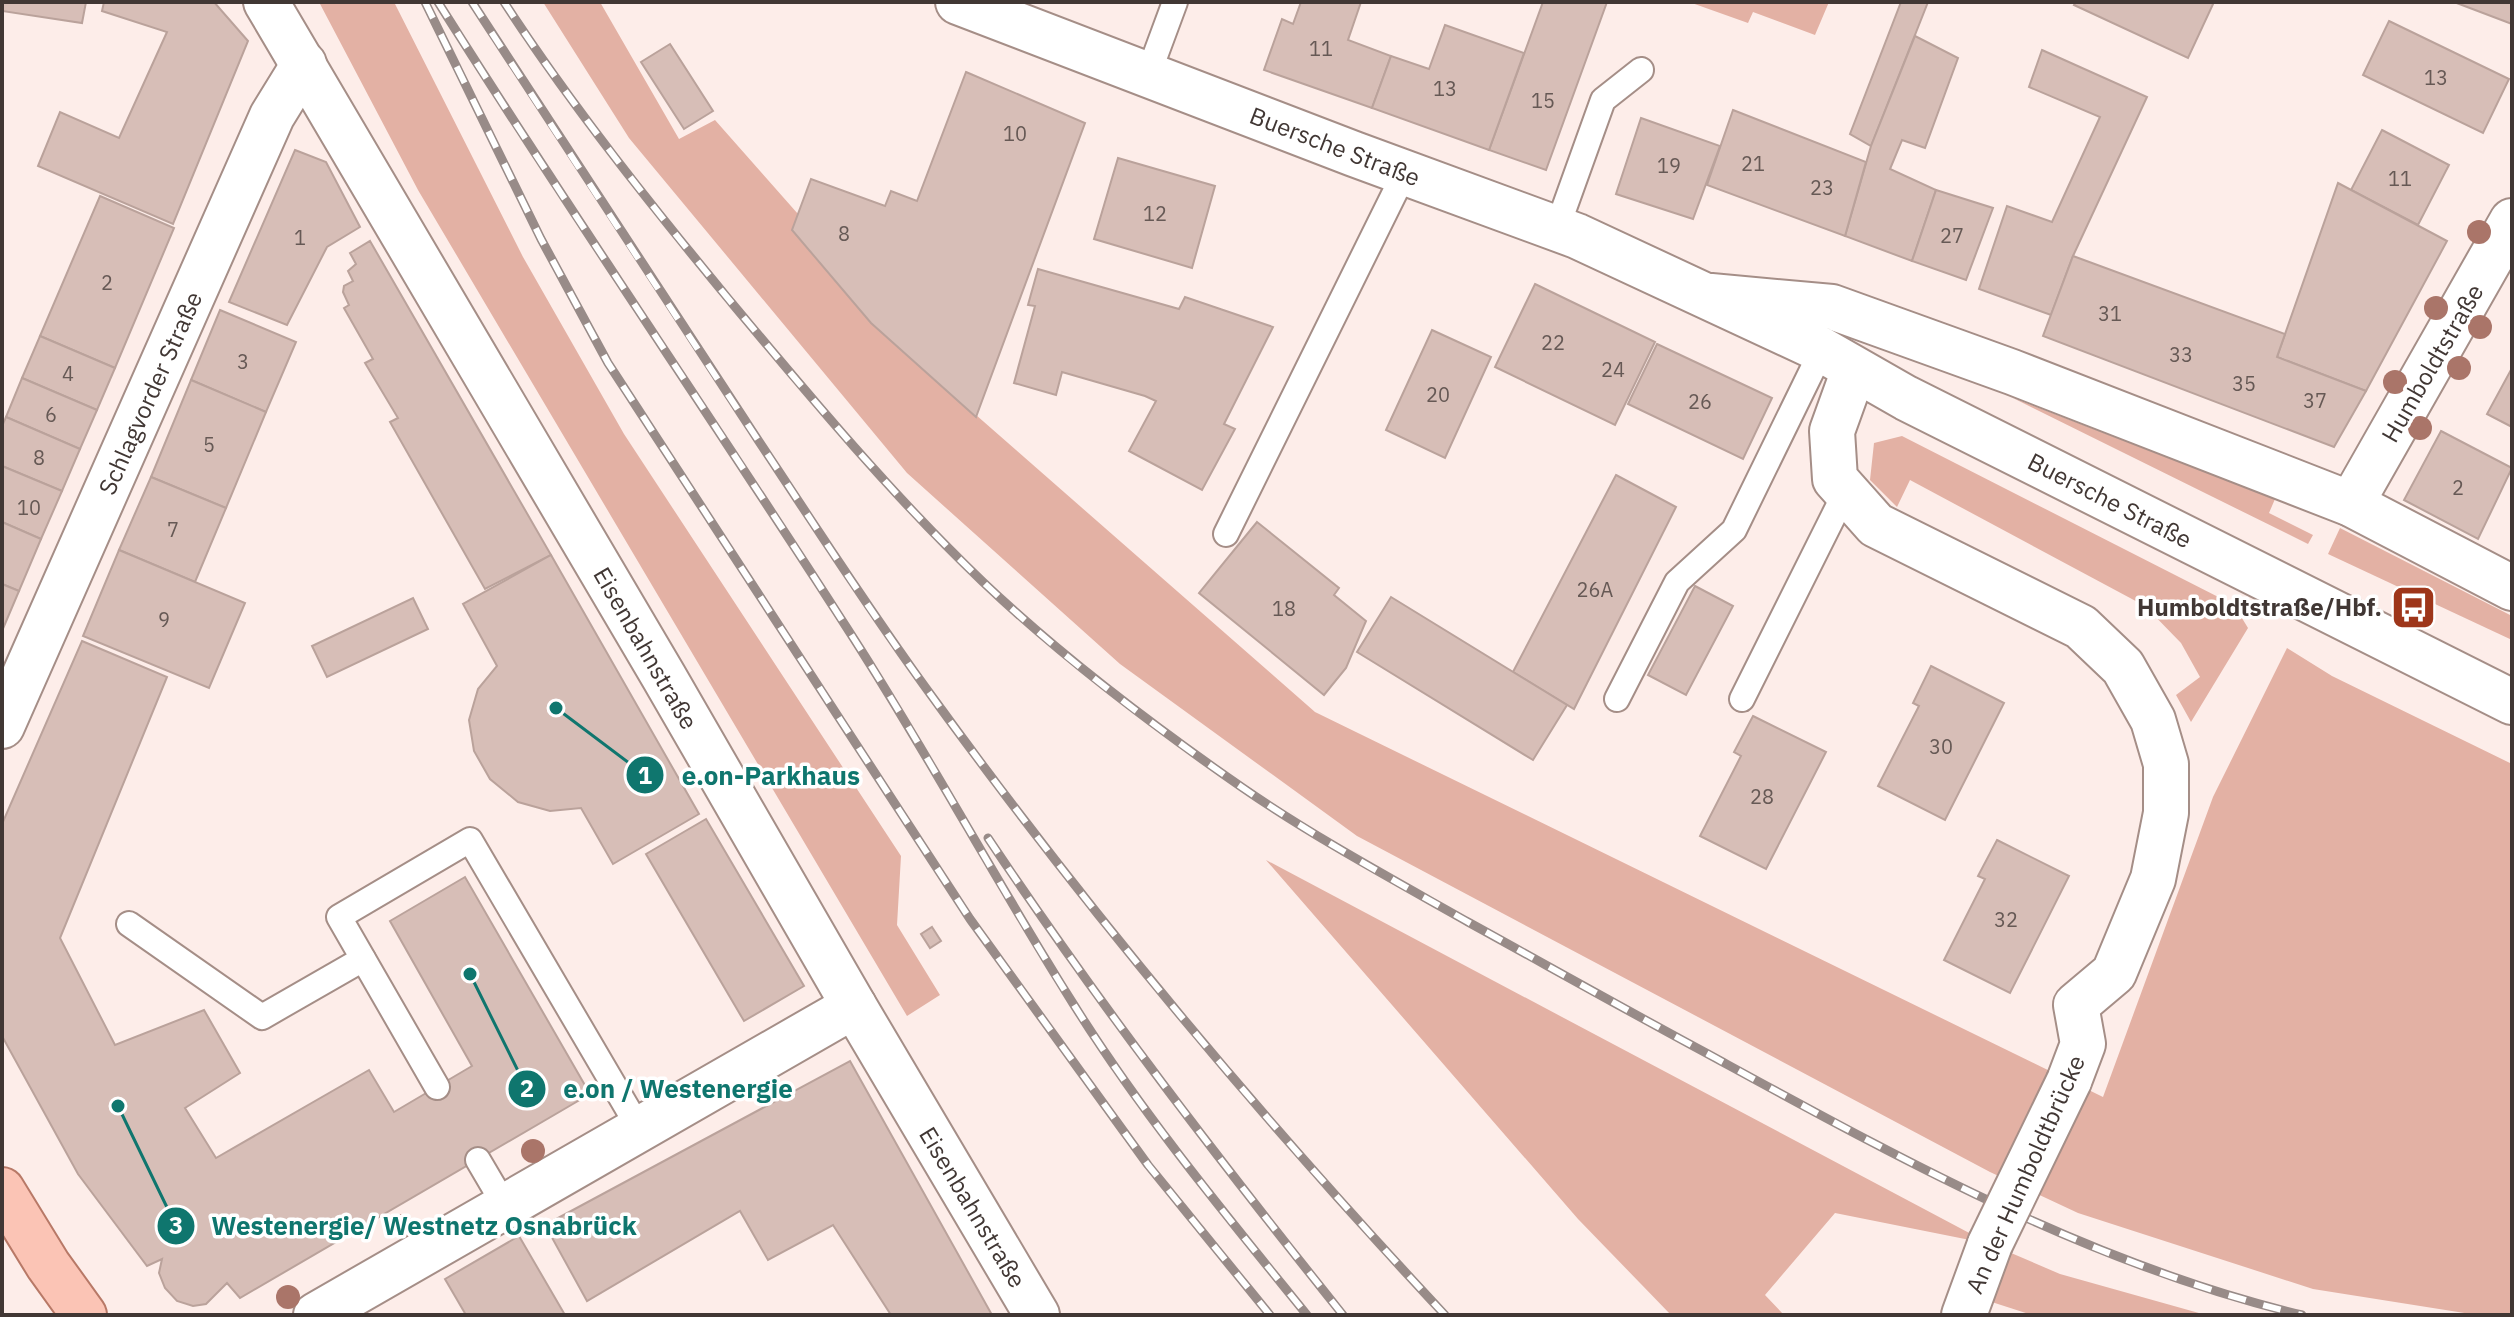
<svg xmlns="http://www.w3.org/2000/svg" width="2514" height="1317" viewBox="0 0 2514 1317" font-family="'IBM Plex Sans',sans-serif">
	<style>
		.green { fill: #e3b1a4 }
		.building { fill: #d7beb7; stroke: #baa29b; stroke-width: 2 }
		.lines { fill: none; stroke-linecap: round; stroke-linejoin: round }
		.lane-casing { stroke: #a58e87; stroke-width: 28 }
		.street-casing { stroke: #a58e87; stroke-width: 48 }
		.secondary-casing { stroke: #a58e87; stroke-width: 48 }
		.primary-casing { stroke: #b87967; stroke-width: 48 }
		.lane { stroke: #fff; stroke-width: 24 }
		.street { stroke: #fff; stroke-width: 44 }
		.secondary { stroke: #fff; stroke-width: 44 }
		.primary { stroke: #fbc4b5; stroke-width: 44 }
		.rail-casing { stroke: #988b88; stroke-width: 9 }
		.rail { stroke: #fff; stroke-width: 6; stroke-dasharray: 18; stroke-linecap: butt }
		.street-bridge-casing { stroke: #a58e87; stroke-width: 48; stroke-linecap: butt }
		.street-bridge { stroke: #fff; stroke-width: 44 }
		.tree { fill: #aa7569 }
		.labels { text-anchor: middle; dominant-baseline: central; stroke-width: 7; stroke-linejoin: round; paint-order: stroke }
		.number-label { font-size: 20px; fill: #665955 }
		.street-label { font-size: 24px; fill: #413734; stroke: #fff }
		.poi-label { font-size: 24px; font-weight: bold; fill: #413734; stroke: #fff; text-anchor: end }
		.leader { fill: none; stroke: #0f766e; stroke-width: 3 }
		.callout-dot { fill: #0f766e; stroke: #fff; stroke-width: 3 }
		.mark-label { font-size: 24px; text-anchor: middle; font-weight: bold; fill: #fff }
		.callout-label { font-size: 26px; text-anchor: middle; font-weight: bold; fill: #0f766e; stroke: #fff; stroke-width: 7; stroke-linejoin: round; paint-order: stroke }
	</style>
	<rect width="100%" height="100%" fill="#fdede9"/>
	<g class="green">
		<path d="M319,2H394L523,257L624,434L901,856L897,925L940,995L907,1016L418,190Z"/>
		<path d="M543,2H600L679,139L715,120L798,214L792,230L871,323L1315,712L2103,1097L2213,797L2287,648L2332,676L2512,764V1315H2477L2313,1289L2078,1213L1990,1172L1357,836L1120,664L907,473L629,138Z"/>
		<path d="M1689,2H1829L1815,35L1753,12L1748,23Z"/>
		<path d="M2013,398L2275,499L2269,513L2313,535L2308,544Z"/>
		<path d="M1902,436L2234,605L2248,628L2191,722L2176,695L2200,677L2181,643L2145,606L1910,480L1897,507L1870,480L1874,443Z"/>
		<path d="M2340,528L2512,616V640L2328,554Z"/>
		<path d="M1266,860L1990,1244L2060,1274L2206,1315H2032L1970,1295L1990,1244L1835,1213L1765,1295L1784,1315H1671L1578,1219Z"/>
	</g>
	<g class="building">
		<path d="M2,2H86L82,23L2,11Z"/>
		<path d="M104,2H214L248,41L173,224L38,166L60,112L119,138L167,32L102,11Z"/>
		<path d="M1301,2H1361L1348,40L1391,56L1372,108L1264,70L1282,19L1293,24Z"/>
		<path d="M1543,2H1607L1546,170L1489,150Z"/>
		<path d="M1901,2H1928L1871,146L1850,134Z"/>
		<path d="M2076,2H2214L2188,58L2074,5Z"/>
		<path d="M2454,2H2512V24Z"/>
		<path d="M2389,21L2509,79L2483,133L2363,75Z"/>
		<path d="M1445,25L1524,53L1489,150L1372,108L1391,56L1429,69Z"/>
		<path d="M1915,36L1958,58L1925,148L1902,140L1890,169L1936,190L1912,261L1845,236L1871,146Z"/>
		<path d="M670,44L713,111L684,129L641,62Z"/>
		<path d="M2042,50L2147,97L2073,256L2051,315L1979,289L2007,206L2052,222L2100,117L2029,87Z"/>
		<path d="M966,72L1085,123L976,417L871,323L792,230L811,179L885,206L891,191L917,201Z"/>
		<path d="M1733,110L1866,162L1845,236L1707,185Z"/>
		<path d="M1641,118L1720,146L1693,219L1616,194Z"/>
		<path d="M2382,130L2449,165L2418,225L2351,190Z"/>
		<path d="M295,150L326,162L360,227L327,247L287,325L229,302Z"/>
		<path d="M1118,158L1215,186L1192,268L1094,239Z"/>
		<path d="M2338,183L2447,241L2366,391L2277,357Z"/>
		<path d="M1936,190L1993,208L1966,280L1912,261Z"/>
		<path d="M100,196L174,228L115,368L40,336Z"/>
		<path d="M370,241L551,555L485,589L390,422L398,418L365,363L373,359L344,308L349,305L343,292L344,286L353,281L348,271L356,264L350,253Z"/>
		<path d="M2073,256L2285,334L2277,357L2366,391L2334,447L2043,336Z"/>
		<path d="M1038,269L1179,309L1185,297L1273,327L1224,424L1235,429L1202,490L1129,451L1156,401L1145,396L1062,372L1056,395L1014,383L1035,306L1028,305Z"/>
		<path d="M1535,284L1655,342L1615,425L1495,367Z"/>
		<path d="M220,310L296,342L266,412L191,380Z"/>
		<path d="M1432,330L1491,357L1445,458L1386,430Z"/>
		<path d="M40,336L115,368L97,410L22,378Z"/>
		<path d="M1657,344L1772,398L1743,459L1628,404Z"/>
		<path d="M2512,368V427L2487,414Z"/>
		<path d="M22,378L97,410L80,449L6,417Z"/>
		<path d="M191,380L266,412L226,508L151,477Z"/>
		<path d="M6,417L80,449L62,491L2,466V426Z"/>
		<path d="M2441,431L2512,468L2478,539L2404,500Z"/>
		<path d="M2,466L62,491L41,539L2,522Z"/>
		<path d="M1616,475L1676,507L1574,709L1513,672Z"/>
		<path d="M151,477L226,508L195,582L119,550Z"/>
		<path d="M2,522L41,539L19,591L2,584Z"/>
		<path d="M1257,522L1339,588L1334,595L1366,621L1346,668L1324,695L1199,593Z"/>
		<path d="M119,550L245,603L209,688L83,636Z"/>
		<path d="M551,555L699,814L613,864L581,808L550,811L518,802L490,779L474,751L469,720L478,689L497,666L463,604Z"/>
		<path d="M2,584L19,591L2,631Z"/>
		<path d="M1695,586L1733,606L1686,695L1648,675Z"/>
		<path d="M1391,597L1567,705L1533,760L1357,652Z"/>
		<path d="M413,598L428,629L327,677L312,646Z"/>
		<path d="M82,641L167,677L60,938L115,1045L204,1010L240,1073L185,1108L216,1158L369,1070L394,1112L472,1066L390,921L465,877L590,1094L240,1298L227,1283L206,1304L193,1306L177,1301L165,1288L159,1273L162,1259L147,1266L78,1174L2,1036V824Z"/>
		<path d="M1931,666L2004,703L1945,820L1878,786L1919,706L1913,703Z"/>
		<path d="M1753,716L1826,752L1766,869L1700,836L1741,756L1734,752Z"/>
		<path d="M706,819L804,986L744,1021L646,854Z"/>
		<path d="M1997,840L2069,876L2010,993L1944,960L1985,879L1978,876Z"/>
		<path d="M932,927L941,941L930,948L921,934Z"/>
		<path d="M850,1061L992,1315H891L833,1225L768,1260L740,1211L587,1301L545,1225Z"/>
		<path d="M519,1236L565,1315H466L445,1279Z"/>
	</g>
	<g class="lines">
		<defs>
			<g id="lane">
				<path d="M1148,75L1175,2"/>
				<path d="M1557,228L1603,100L1641,70"/>
				<path d="M1226,534L1405,172"/>
				<path d="M1617,699L1677,582L1734,530L1822,350"/>
				<path d="M1742,699L1846,491"/>
				<path d="M129,924L262,1017L363,959"/>
				<path d="M437,1087L339,917L470,840L639,1128"/>
				<path d="M478,1160L505,1206"/>
			</g>
			<g id="street">
				<path d="M266,2L664,677L854,1006L1037,1315"/>
				<path d="M1711,296L1832,307L2012,372L2351,504L2512,588"/>
				<path d="M1854,370L1832,431L1835,479L1876,525L2081,627L2123,667L2153,720L2166,764V813L2153,879L2114,973L2076,1005L2083,1044L2069,1081"/>
				<path d="M2351,504L2512,221"/>
				<path d="M2,726L272,116L304,64"/>
				<path d="M316,1315L854,1006"/>
				<path d="M1964,1315L1990,1244"/>
			</g>
			<path id="secondary" d="M958,2L1354,154L1577,236L1822,350L1906,398L2512,702"/>
			<path id="primary" d="M2,1190L48,1265L84,1315"/>
		</defs>
		<use href="#lane" class="lane-casing"/>
		<use href="#street" class="street-casing"/>
		<use href="#secondary" class="secondary-casing"/>
		<use href="#primary" class="primary-casing"/>
		<use href="#lane" class="lane"/>
		<use href="#street" class="street"/>
		<use href="#secondary" class="secondary"/>
		<use href="#primary" class="primary"/>
		<defs>
			<g id="rail">
				<path d="M425,2L541,239L608,363L970,919L1148,1165L1270,1315"/>
				<path d="M438,2C573,217 717,425 854,639C931,759 998,885 1074,1005C1143,1115 1226,1215 1307,1315"/>
				<path d="M472,2C567,150 663,297 760,443C816,527 871,613 931,695C1089,913 1261,1118 1445,1315"/>
				<path d="M504,2C573,108 651,205 731,302C812,399 892,495 983,582C1063,658 1152,725 1243,788C1314,837 1392,879 1468,922C1548,966 1628,1011 1708,1054C1899,1158 2089,1264 2302,1315"/>
				<path d="M988,838C1098,1003 1219,1160 1343,1315"/>
			</g>
		</defs>
		<use href="#rail" class="rail-casing"/>
		<use href="#rail" class="rail"/>
		<defs>
			<path id="street-bridge" d="M1990,1244L2069,1081"/>
		</defs>
		<use href="#street-bridge" class="street-bridge-casing"/>
		<use href="#street-bridge" class="street-bridge"/>
	</g>
	<g class="tree">
		<circle cx="2479" cy="232" r="12"/>
		<circle cx="2436" cy="308" r="12"/>
		<circle cx="2480" cy="327" r="12"/>
		<circle cx="2459" cy="368" r="12"/>
		<circle cx="2395" cy="382" r="12"/>
		<circle cx="2420" cy="428" r="12"/>
		<circle cx="533" cy="1151" r="12"/>
		<circle cx="401" cy="1226" r="12"/>
		<circle cx="288" cy="1297" r="12"/>
	</g>
	<defs>
		<symbol id="bus-square" viewBox="-11 -11 22 22"><rect x="-9" y="-9" width="18" height="18" rx="4" fill="#9e361a" stroke="#fff"/><path d="M-5-6H5V4H4V6H2V4H-2V6H-4V4H-5ZM-3.5-4V0h7V-4ZM-3.5 1.2v1.5H-2V1.2ZM2 1.2v1.5H3.5V1.2Z" fill="#fff"/></symbol>
	</defs>
	<g fill-rule="evenodd">
		<use href="#bus-square" x="2388" y="582" width="51" height="51"/>
	</g>
	<g class="labels">
		<g class="number-label">
			<text x="1321" y="48">11</text>
			<text x="2436" y="77">13</text>
			<text x="1445" y="88">13</text>
			<text x="1543" y="100">15</text>
			<text x="1015" y="133">10</text>
			<text x="1753" y="163">21</text>
			<text x="1669" y="165">19</text>
			<text x="2400" y="178">11</text>
			<text x="1822" y="187">23</text>
			<text x="1155" y="213">12</text>
			<text x="844" y="233">8</text>
			<text x="1952" y="235">27</text>
			<text x="300" y="237">1</text>
			<text x="107" y="282">2</text>
			<text x="2110" y="313">31</text>
			<text x="1553" y="342">22</text>
			<text x="2181" y="354">33</text>
			<text x="243" y="361">3</text>
			<text x="1613" y="369">24</text>
			<text x="68" y="373">4</text>
			<text x="2244" y="383">35</text>
			<text x="1438" y="394">20</text>
			<text x="2315" y="400">37</text>
			<text x="1700" y="401">26</text>
			<text x="51" y="414">6</text>
			<text x="209" y="444">5</text>
			<text x="39" y="457">8</text>
			<text x="2458" y="487">2</text>
			<text x="29" y="507">10</text>
			<text x="173" y="529">7</text>
			<text x="1595" y="589">26A</text>
			<text x="1284" y="608">18</text>
			<text x="164" y="619">9</text>
			<text x="1941" y="746">30</text>
			<text x="1762" y="796">28</text>
			<text x="2006" y="919">32</text>
		</g>
		<g class="street-label">
			<text transform="translate(1335 146) rotate(21)">Buersche Straße</text>
			<text transform="translate(2432 363) rotate(-60)">Humboldtstraße</text>
			<text transform="translate(150 393) rotate(-66)">Schlagvorder Straße</text>
			<text transform="translate(2110 500) rotate(27)">Buersche Straße</text>
			<text transform="translate(646 648) rotate(60)">Eisenbahnstraße</text>
			<text transform="translate(2025 1174) rotate(-66)">An der Humboldtbrücke</text>
			<text transform="translate(973 1207) rotate(59)">Eisenbahnstraße</text>
		</g>
		<g class="poi-label">
			<text x="2382" y="607">Humboldtstraße/Hbf.</text>
		</g>
	</g>
	<path class="leader" d="M556 708L645 775M470 974L527 1089M118 1106L176 1226"/>
	<g class="callout-dot">
		<circle cx="556" cy="708" r="8"/>
		<circle cx="470" cy="974" r="8"/>
		<circle cx="118" cy="1106" r="8"/>
		<circle cx="645" cy="775" r="20"/>
		<circle cx="527" cy="1089" r="20"/>
		<circle cx="176" cy="1226" r="20"/>
	</g>
	<g class="mark-label">
		<text x="645" y="784">1</text>
		<text x="527" y="1097">2</text>
		<text x="176" y="1234">3</text>
	</g>
	<g class="callout-label">
		<text x="771" y="785">e.on-Parkhaus</text>
		<text x="678" y="1098">e.on / Westenergie</text>
		<text x="424" y="1235">Westenergie/ Westnetz Osnabrück</text>
	</g>
	<rect width="2514" height="1317" fill="none" stroke="#413734" stroke-width="8"/>
</svg>
